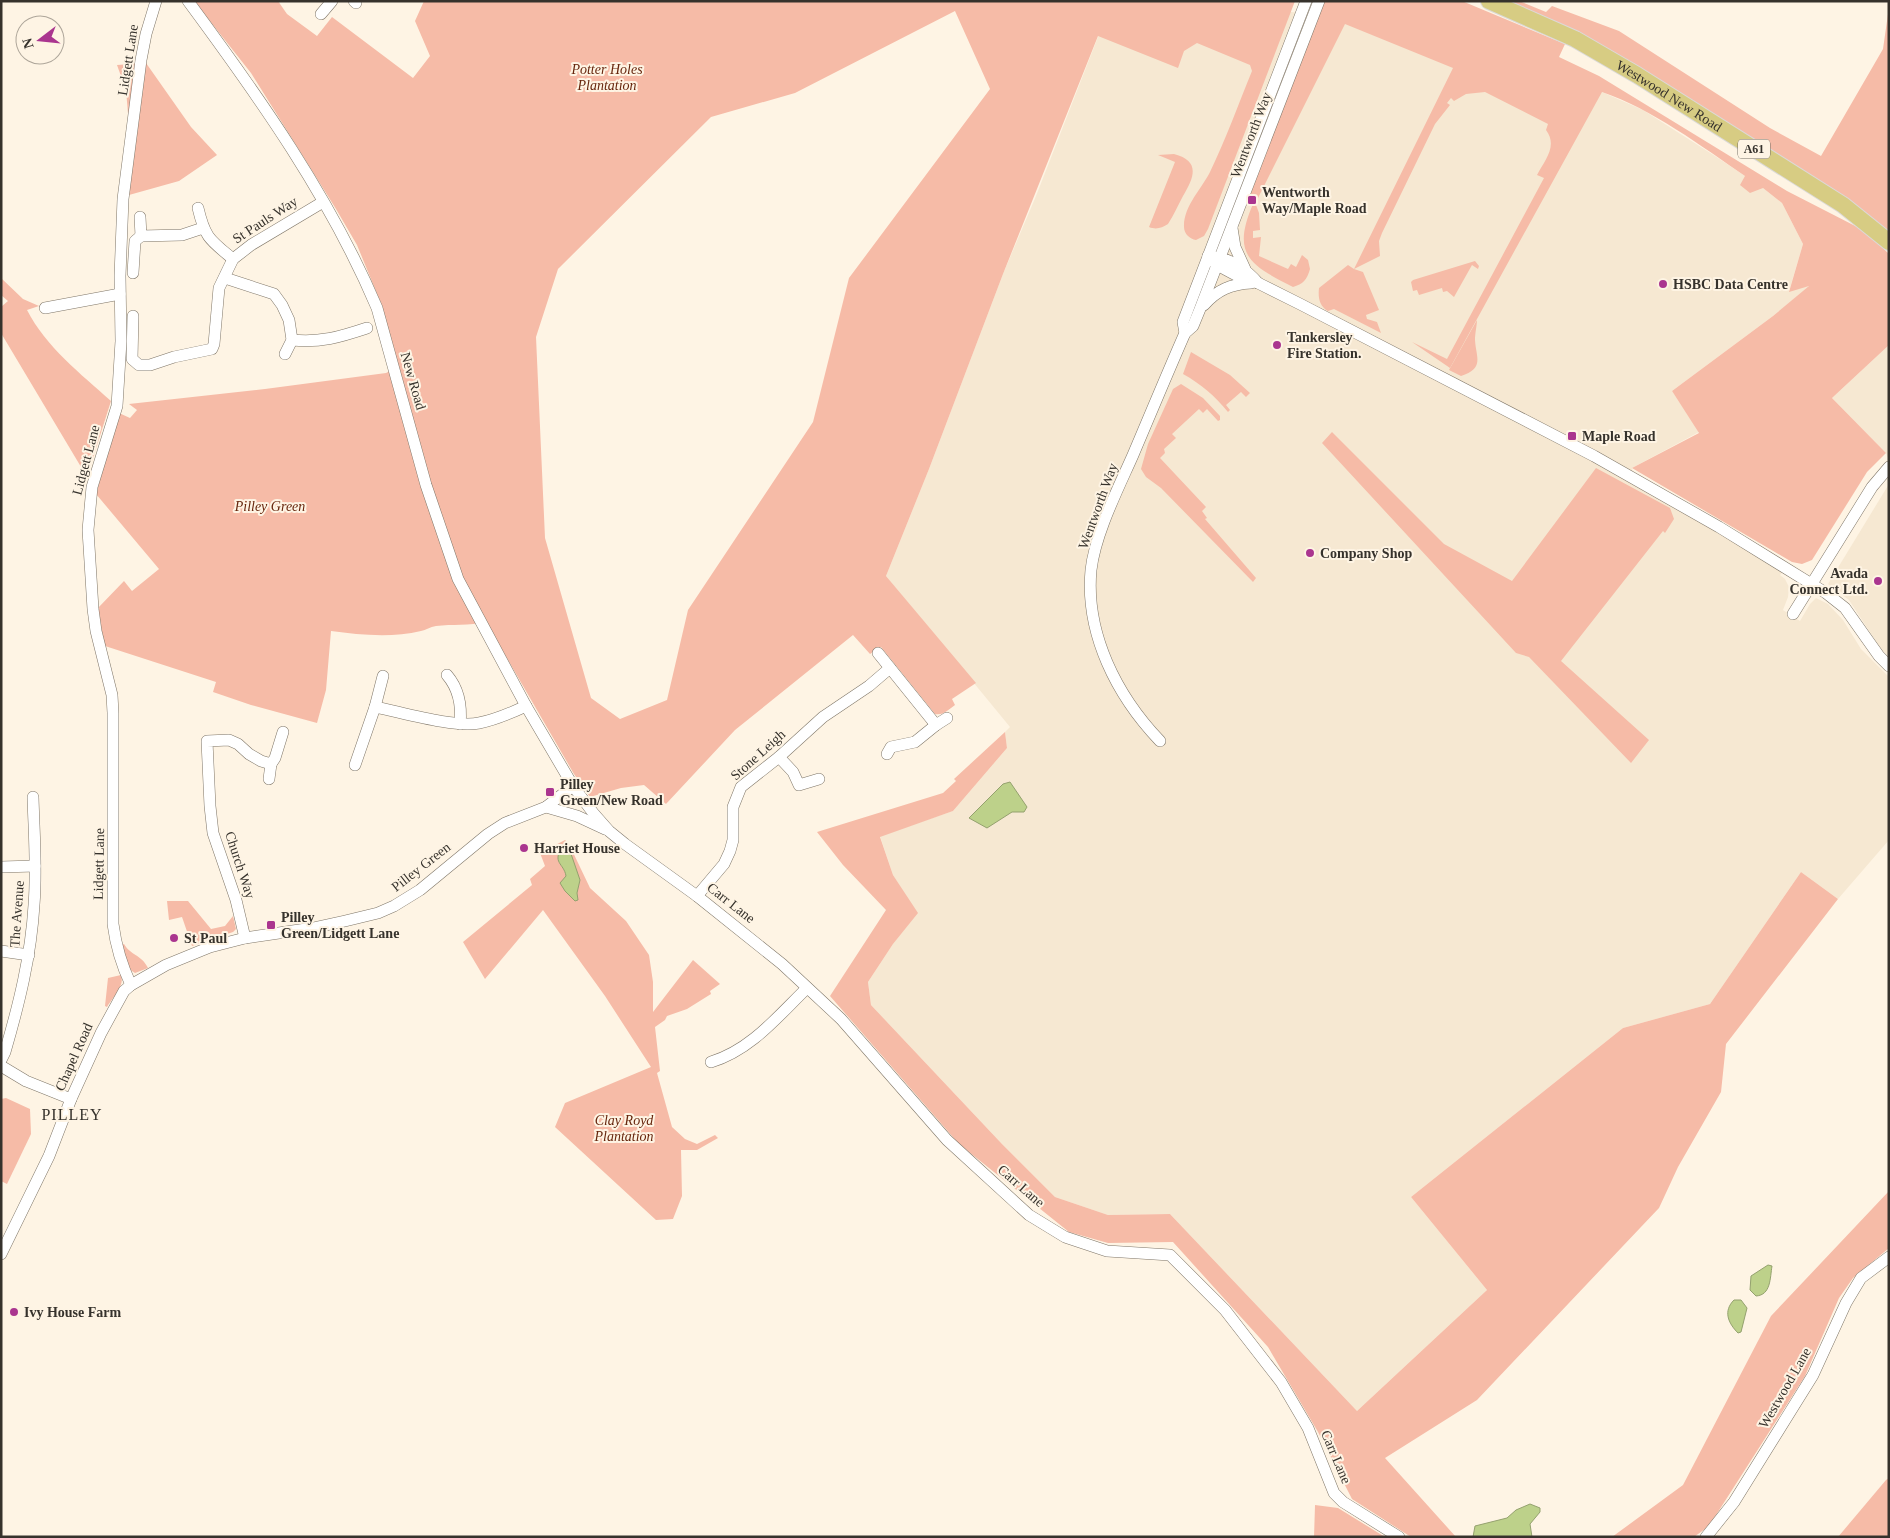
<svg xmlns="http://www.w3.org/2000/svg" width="1890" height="1538" viewBox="0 0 1890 1538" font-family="'Times New Roman',serif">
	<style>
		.built { fill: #f6e8d2 }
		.green { fill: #f6bba7; fill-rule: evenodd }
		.water { fill: #bdd18a; stroke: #94a16e }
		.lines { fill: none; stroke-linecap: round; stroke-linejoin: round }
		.minor-casing { stroke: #7f7668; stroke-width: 12 }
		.highway-casing { stroke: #dbdad9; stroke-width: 18 }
		.minor { stroke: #fff; stroke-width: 11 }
		.highway { stroke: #d7cc83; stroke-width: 16 }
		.poi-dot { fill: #aa358f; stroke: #fef4e4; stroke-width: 2 }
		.labels { text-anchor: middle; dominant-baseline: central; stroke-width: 4; stroke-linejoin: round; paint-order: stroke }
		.shield { fill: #fef4e4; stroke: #726c63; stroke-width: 1 }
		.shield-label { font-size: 12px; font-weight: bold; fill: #36322c }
		.street-label { font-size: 14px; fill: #36322c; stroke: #fef4e4 }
		.park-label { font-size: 14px; font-style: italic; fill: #67260d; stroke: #fef4e4 }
		.poi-label { font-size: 14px; font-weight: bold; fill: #36322c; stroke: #fef4e4; text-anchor: start }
		.quarter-label { font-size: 16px; letter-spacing: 1px; fill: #36322c; stroke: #fef4e4 }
	</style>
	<rect width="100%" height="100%" fill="#fef4e4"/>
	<g class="built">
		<path d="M1112,1L1341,15L1602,92L1643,110L1715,156L1763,188L1782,203L1803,244L1789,291L1811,285L1773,316L1672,391L1699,432L1632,468L1634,478L1785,569L1780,575L1785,579L1789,587L1788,597L1783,610L1800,621L1810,604L1816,598L1828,604L1843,620L1861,649L1889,677V840L1838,899L1801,872L1710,1004L1623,1028L1411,1197L1487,1290L1357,1411L1170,1214L1108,1215L1055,1197L1002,1144L871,1005L868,982L893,944L917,913L893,875L880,836L953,811L1007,748L1005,732L1010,727L886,576L929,469L1003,274L1036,196Z"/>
		<path d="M1889,345V460L1886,453L1832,398Z"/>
		<path d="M1889,484V657L1881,649L1849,600L1828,584Z"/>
	</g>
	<g class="green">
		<path d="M194,1H278L287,14L317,36L332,17L413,78L430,56L415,21L424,1H1295L1208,229L1204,236L1196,240C1190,239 1184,234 1184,227C1183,207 1202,188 1210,172C1226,139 1238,105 1252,71L1250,65L1197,43L1184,51L1178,68L1098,36L1003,274L929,469L886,576L976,683L952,699L955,705C949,709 943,716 935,714L881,647L870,654L853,635L735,730L666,804L644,785L621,788L590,797L574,774L486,622C469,626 452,624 436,626C430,627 426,630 421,631C392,638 360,635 331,631L326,690L317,723L251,705L213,692L216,682L105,646L97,609L124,581L132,591L159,569L96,494L119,413L130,418L137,410L129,404L265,389L386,373L398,367L382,306L357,245L336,209L251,73ZM955,11L990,89L849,278L813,422L688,610L667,700L620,719L591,698L545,538L536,337L558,269L711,117L795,93Z"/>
		<path d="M1319,1H1462L1565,44L1559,57L1599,76L1787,191L1865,231L1889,254V345L1832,398L1886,453L1867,472L1812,560L1802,564L1792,562L1632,468L1699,433L1672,391L1773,316L1809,286L1789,292L1803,244L1782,203L1763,188L1750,193L1740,185L1745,176C1701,146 1652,109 1602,92L1450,368L1412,342L1447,359L1544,178L1537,175C1545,160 1558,146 1546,130L1548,124L1485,92L1466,94L1454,101L1451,98L1447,103L1450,105L1435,124L1382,233L1379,241L1380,256L1354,269L1363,272L1379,310L1366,315L1367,319L1377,322L1381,333L1334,309L1328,311C1319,306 1318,297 1319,288L1348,265L1354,269L1453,68L1345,24L1256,202L1250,195L1319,14Z"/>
		<path d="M1514,1H1519L1546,12L1552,6L1619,31L1770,128L1821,156L1883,49L1889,7V231L1833,190L1560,24L1514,3Z"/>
		<path d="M146,63L191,127L217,155L179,181L129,195V125L126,90L117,65Z"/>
		<path d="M1174,154C1201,161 1194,178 1183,196C1178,205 1174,215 1168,224C1162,228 1156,230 1149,227L1175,162L1158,155Z"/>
		<path d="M1253,204L1256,205L1259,213L1260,230L1253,231V238L1261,237L1259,256L1288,269L1291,264L1296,267L1302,255L1308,260L1310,269C1307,280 1303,284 1293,287C1250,265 1231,255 1253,204Z"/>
		<path d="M1475,261L1479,266L1478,269L1472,265L1454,297L1447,291L1443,292L1442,288L1419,295L1417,290L1413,291L1411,282L1413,280Z"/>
		<path d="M1,278L23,299L39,306L27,310C46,347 81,374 111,401L87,477L1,333V307L8,301L1,295Z"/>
		<path d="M1477,320C1477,325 1475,333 1475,340C1476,358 1485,368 1461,376L1449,370Z"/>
		<path d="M1191,352L1230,375L1250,393L1246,397L1241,392L1226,405L1230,410L1228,412C1215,396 1201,384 1183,374Z"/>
		<path d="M1181,384L1203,398L1220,416V420L1218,421L1207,409L1203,413L1199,409L1172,434L1176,438L1164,449L1165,453L1160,458L1206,507L1202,511L1207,518L1205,519L1256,578L1253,582L1161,488L1146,477L1141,469L1148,444L1173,389Z"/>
		<path d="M1332,432L1444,544L1512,581L1596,468L1670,508L1674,519L1665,533L1663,531L1561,661L1649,740L1631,763L1529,657L1516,653L1322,443Z"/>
		<path d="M1005,732L1007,748L953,811L880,837L893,875L918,913L893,944L868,982L871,1005L1002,1144L1055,1197L1108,1215L1170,1214L1357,1411L1487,1290L1411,1197L1623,1028L1710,1004L1801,872L1838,899L1726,1044L1721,1092L1678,1167L1659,1208L1477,1400L1385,1458L1456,1537H1411L1352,1499L1318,1432L1268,1347L1173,1242L1108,1243L1069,1232L959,1144L830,996L886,910L843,865L817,832L943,793L956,781L954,779Z"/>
		<path d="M565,840L569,844L590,888L626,921L649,955L653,982V1012L693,960L720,984L710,991L711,994L687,1009L667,1016L665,1020L655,1027L660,1071L657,1073L672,1127L685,1139L697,1144L715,1135L718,1138L697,1150H681L682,1196L673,1219L656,1220L555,1127L565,1103L651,1067L605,996L543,910L485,979L463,942L532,885L530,879L545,866L540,853Z"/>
		<path d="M167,901H188L211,929L225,926L233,916L236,929L233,932L192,946L182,917L169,920Z"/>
		<path d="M124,944C131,956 141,954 148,968L135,973L129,969L120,945Z"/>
		<path d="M121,975C125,986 113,997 107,1007L105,1006L108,978Z"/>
		<path d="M6,1098L30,1109L31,1134L7,1184L1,1181V1099Z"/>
		<path d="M1889,1191V1248L1853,1278L1839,1298L1805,1376L1709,1526L1694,1537H1612L1683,1485L1771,1316Z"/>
		<path d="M1889,1478V1537H1838L1886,1480Z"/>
		<path d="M1315,1505L1338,1508L1385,1537H1314Z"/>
	</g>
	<g class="water">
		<path d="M1010,782L1027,807L1024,812H1012L987,828L969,818L1003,784Z"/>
		<path d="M563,846L569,848L580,880L577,893L578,900L575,901L565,891L560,883L566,876C564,863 551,863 563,846Z"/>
		<path d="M1768,1265L1772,1266C1770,1278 1771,1295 1756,1296L1750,1290L1751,1276Z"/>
		<path d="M1734,1300H1741L1747,1308L1741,1332L1738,1333C1728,1323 1723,1311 1734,1300Z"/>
		<path d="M1530,1504L1540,1508V1512L1530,1524L1532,1537H1473L1475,1526L1507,1518L1516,1510Z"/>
	</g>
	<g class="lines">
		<defs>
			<g id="minor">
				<path d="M188,1C259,97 330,197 377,308L426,485L458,579L526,706L573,786L594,814L609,831L625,844L697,896L782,964L841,1019L947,1140L1029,1215L1065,1237L1107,1251L1170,1255L1225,1310L1281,1382L1308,1428L1334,1493L1343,1502L1399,1537"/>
				<path d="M354,1L356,3"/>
				<path d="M321,14L332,1"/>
				<path d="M198,208C205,238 210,240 233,259"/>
				<path d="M140,217L141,236L182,235L203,228"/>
				<path d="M1232,228L1235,247L1245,269"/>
				<path d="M1208,256L1217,265L1245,280L1258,283L1300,304L1594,456L1719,527L1826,593L1845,608L1879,656L1889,666"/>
				<path d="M1213,257C1230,258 1247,270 1258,283"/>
				<path d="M133,273L135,241L141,236"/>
				<path d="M225,278L274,294L282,305L289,320L292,340L285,354"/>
				<path d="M1204,305C1217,290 1231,284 1251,283"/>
				<path d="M45,308L120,294"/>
				<path d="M133,316L132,359L139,365H150L174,357L212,349L214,344L219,288L233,259L251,245L323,202"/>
				<path d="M1185,333L1183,322L1306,1"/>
				<path d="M292,340C320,343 340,337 367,328"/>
				<path d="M1793,614L1872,487L1889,467"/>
				<path d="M878,653L936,725L947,718"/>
				<path d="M447,675C459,689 462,705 460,724"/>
				<path d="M383,676L375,707C401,712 454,728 479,723C495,720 511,713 526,706"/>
				<path d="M1160,741C1117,696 1085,634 1091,570C1095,534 1118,489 1133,455C1150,415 1167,374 1185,333L1193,326L1200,309L1319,1"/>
				<path d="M887,754L891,747L915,742L936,725"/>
				<path d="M779,757L793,772L799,785L819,779"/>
				<path d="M355,765L375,707"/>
				<path d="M269,779L271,764"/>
				<path d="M546,807L577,816L605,829"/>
				<path d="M1,867L35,866"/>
				<path d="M697,896L724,864L730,851L733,840V807L741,787L779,757L823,717L869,686L890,668"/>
				<path d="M245,938L236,900L213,833L210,806L207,741L229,740L238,744L249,754L261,761L271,764L275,758L283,732"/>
				<path d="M1,951L29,955"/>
				<path d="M131,985C121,964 116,947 113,924V713L112,695L96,631L93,609L88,530L92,487L117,406L121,341L120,276L123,199L141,60L146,34L156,1"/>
				<path d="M1,1060L5,1052C19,1004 31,956 34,905C37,869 34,833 33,797"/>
				<path d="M711,1062C751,1050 778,1016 807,988"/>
				<path d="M1,1066L26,1081L71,1099"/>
				<path d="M1,1254L49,1156L71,1099L101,1033L124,991L131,985L166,965L210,947L245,938L313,928L345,921L378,913L394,906L420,890L488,834L505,823L546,807L573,786"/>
				<path d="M1706,1537L1734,1502L1813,1375L1846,1303L1861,1278L1889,1257"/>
			</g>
			<g id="highway">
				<path id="s1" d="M1489,1L1575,39L1637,75L1843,205L1889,242"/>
			</g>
		</defs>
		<use href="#minor" class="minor-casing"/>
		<use href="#highway" class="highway-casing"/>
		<use href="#minor" class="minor"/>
		<use href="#highway" class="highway"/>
	</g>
	<g class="poi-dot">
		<rect x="1247" y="195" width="10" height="10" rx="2.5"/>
		<circle cx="1663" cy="284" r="5"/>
		<circle cx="1277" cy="345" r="5"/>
		<rect x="1567" y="431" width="10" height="10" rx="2.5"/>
		<circle cx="1310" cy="553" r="5"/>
		<circle cx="1878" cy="581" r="5"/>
		<rect x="545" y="787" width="10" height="10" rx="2.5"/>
		<circle cx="524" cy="848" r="5"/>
		<rect x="266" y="920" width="10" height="10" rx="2.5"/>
		<circle cx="174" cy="938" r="5"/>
		<circle cx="14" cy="1312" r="5"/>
	</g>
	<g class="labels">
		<rect class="shield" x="1738" y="139.5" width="32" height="19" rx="4"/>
		<g class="shield-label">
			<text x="1754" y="149">A61</text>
		</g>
		<g class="street-label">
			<text transform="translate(128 60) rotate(-81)">Lidgett Lane</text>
			<text stroke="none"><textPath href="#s1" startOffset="204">Westwood New Road</textPath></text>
			<text transform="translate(1251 135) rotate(-69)">Wentworth Way</text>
			<text transform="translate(265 220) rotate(-33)">St Pauls Way</text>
			<text transform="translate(413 381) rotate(74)">New Road</text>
			<text transform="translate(86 460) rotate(-75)">Lidgett Lane</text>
			<text transform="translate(1098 506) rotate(-70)">Wentworth Way</text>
			<text transform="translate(758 755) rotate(-42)">Stone Leigh</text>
			<text transform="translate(99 864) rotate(-89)">Lidgett Lane</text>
			<text transform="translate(240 865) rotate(72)">Church Way</text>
			<text transform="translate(421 867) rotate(-38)">Pilley Green</text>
			<text transform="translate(731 903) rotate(38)">Carr Lane</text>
			<text transform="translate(17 914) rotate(-86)">The Avenue</text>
			<text transform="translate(74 1057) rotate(-66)">Chapel Road</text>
			<text transform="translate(1021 1186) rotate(41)">Carr Lane</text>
			<text transform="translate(1785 1388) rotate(-60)">Westwood Lane</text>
			<text transform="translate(1336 1457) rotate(67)">Carr Lane</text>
		</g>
		<g class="park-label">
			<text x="607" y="69">Potter Holes<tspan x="607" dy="16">Plantation</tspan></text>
			<text x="270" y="506">Pilley Green</text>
			<text x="624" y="1120">Clay Royd<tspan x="624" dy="16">Plantation</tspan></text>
		</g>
		<g class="poi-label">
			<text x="1262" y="192">Wentworth<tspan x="1262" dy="16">Way/Maple Road</tspan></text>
			<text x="1673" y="284">HSBC Data Centre</text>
			<text x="1287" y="337">Tankersley<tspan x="1287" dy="16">Fire Station.</tspan></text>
			<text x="1582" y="436">Maple Road</text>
			<text x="1320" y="553">Company Shop</text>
			<text x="1868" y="573" text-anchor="end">Avada<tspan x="1868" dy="16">Connect Ltd.</tspan></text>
			<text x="560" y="784">Pilley<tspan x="560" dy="16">Green/New Road</tspan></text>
			<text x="534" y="848">Harriet House</text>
			<text x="281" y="917">Pilley<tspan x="281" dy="16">Green/Lidgett Lane</tspan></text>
			<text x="184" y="938">St Paul</text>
			<text x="24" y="1312">Ivy House Farm</text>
		</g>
		<g class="quarter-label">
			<text x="72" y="1114">PILLEY</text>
		</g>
	</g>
	<rect width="1890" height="1538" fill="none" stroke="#36322c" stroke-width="5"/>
	<g transform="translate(40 40) rotate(254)"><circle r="24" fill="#fef4e4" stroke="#aea69a"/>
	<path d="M0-4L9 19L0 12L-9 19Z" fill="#aa358f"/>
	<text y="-8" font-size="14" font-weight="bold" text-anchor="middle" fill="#36322c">N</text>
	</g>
</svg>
